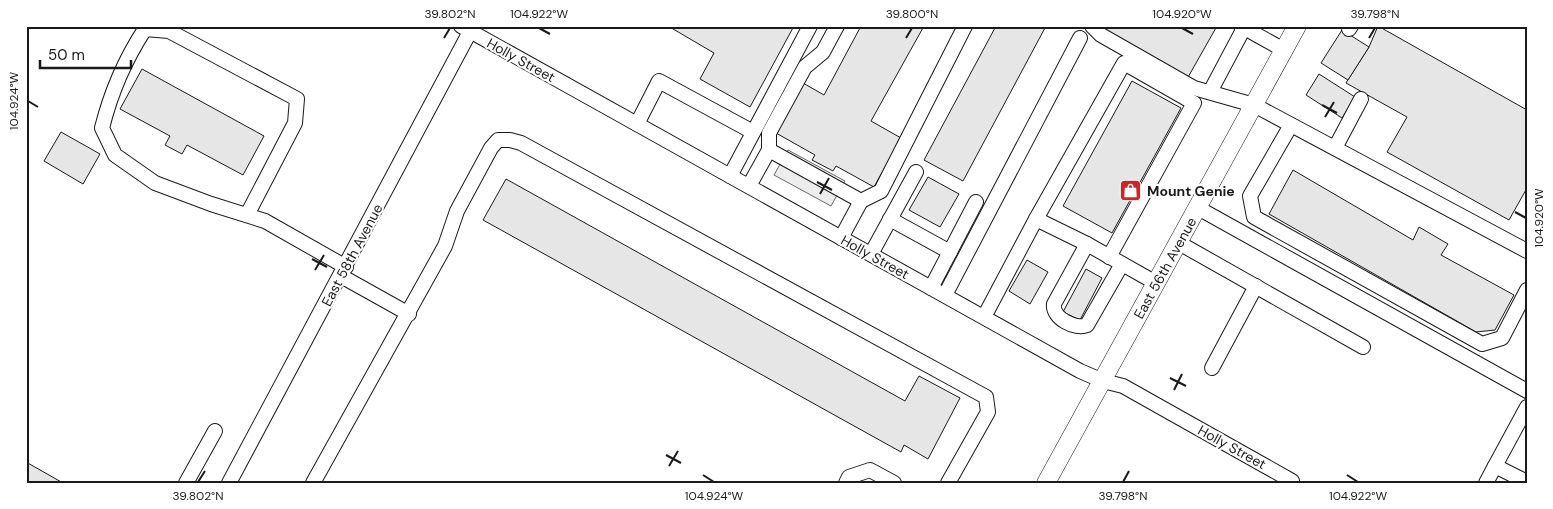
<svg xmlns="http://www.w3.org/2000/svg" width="1553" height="509" viewBox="0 0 1553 509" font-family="'DM Sans',sans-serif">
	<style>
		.built { fill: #ededed; stroke: #6a6a6a }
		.building { fill: #e6e6e6; stroke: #1a1a1a }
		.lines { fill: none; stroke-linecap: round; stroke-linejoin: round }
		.minor-casing { stroke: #1a1a1a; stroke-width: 16 }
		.major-casing { stroke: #1a1a1a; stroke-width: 19 }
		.minor { stroke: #fff; stroke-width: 14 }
		.major { stroke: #fff; stroke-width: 18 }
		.ticks { fill: none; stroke: #1a1a1a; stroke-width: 2 }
		.labels { text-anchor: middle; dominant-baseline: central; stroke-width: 4; stroke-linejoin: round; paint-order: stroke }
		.street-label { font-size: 14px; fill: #1a1a1a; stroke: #fff }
		.poi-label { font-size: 14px; font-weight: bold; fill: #1a1a1a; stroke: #fff; text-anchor: start }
		.neatline { fill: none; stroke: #1a1a1a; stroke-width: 2 }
		.ticks-label { font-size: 12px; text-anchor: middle; fill: #1a1a1a }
	</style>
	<rect width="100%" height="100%" fill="#fff"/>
	<path class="built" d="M788,150L845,181L831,206L774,175Z"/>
	<g class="building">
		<path d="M668,26H794L750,107L700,79L714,53Z"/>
		<path d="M861,26H924L871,121L901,138L874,187L836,166L833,171L812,160L815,155L776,133L803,83L824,95Z"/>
		<path d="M996,26H1046L963,181L924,160Z"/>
		<path d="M1099,26H1217L1187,79Z"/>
		<path d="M1378,26L1527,110V188L1509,220L1387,152L1407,117L1346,83L1369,47Z"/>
		<path d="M1342,30L1369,47L1348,80L1321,63Z"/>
		<path d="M142,69L264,136L243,175L187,145L182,154L165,145L170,136L120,109Z"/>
		<path d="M1319,74L1355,97L1342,118L1306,95Z"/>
		<path d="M1132,81L1181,108L1112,233L1063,206Z"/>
		<path d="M61,132L100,154L83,184L44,161Z"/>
		<path d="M1293,170L1413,240L1419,227L1448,244L1441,255L1514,295L1495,330L1476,332L1269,214Z"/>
		<path d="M928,177L959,194L940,227L909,210Z"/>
		<path d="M506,179L905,401L919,376L960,398L928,459L904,445L901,452L483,220Z"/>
		<path d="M1027,260L1048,272L1030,304L1009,291Z"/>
		<path d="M1086,269L1102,278L1080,320L1063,312Z"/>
		<path d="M26,462L63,483H26Z"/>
	</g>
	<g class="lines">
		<defs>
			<g id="minor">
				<path d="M461,26L1080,371L1103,381L1123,386L1292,481"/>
				<path d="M1092,26L1101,35L1194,88L1254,105L1527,251"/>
				<path d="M1241,26L1284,50"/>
				<path d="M1349,29L1351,26"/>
				<path d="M1210,92L1244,28"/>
				<path d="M637,124L659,81L753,132"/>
				<path d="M1291,125L1250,196L1254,217L1482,344L1502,338L1527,290"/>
				<path d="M1335,148L1361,99"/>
				<path d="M769,150V133L805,67L823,52L837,26"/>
				<path d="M730,176L810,26"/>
				<path d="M749,186L769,150L861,201L841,238"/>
				<path d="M861,201L881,191L965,26"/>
				<path d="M1198,208L1527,391"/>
				<path d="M247,215L295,123L297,99L169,31L145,29C124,61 111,92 102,128L115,155L155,183L211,204L265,221L346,267"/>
				<path d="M890,219L950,252"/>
				<path d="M1036,219L1124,63L1194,103L1109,257"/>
				<path d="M1179,243L1363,347"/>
				<path d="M1087,244L1054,304C1052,318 1075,330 1087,325L1122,264"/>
				<path d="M871,254L916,172"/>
				<path d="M341,276L409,314"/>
				<path d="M931,288L976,202"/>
				<path d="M945,295L1080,38"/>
				<path d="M984,317L1036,219L1087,244L1156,283"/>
				<path d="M1212,368L1256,286"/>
				<path d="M1527,407L1495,466L1527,482"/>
				<path d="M186,483L215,431"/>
				<path d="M229,483L473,26"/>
				<path d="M313,483L445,246L457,211L491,148L498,140H510L521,143L986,397L988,412L948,483"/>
				<path d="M846,483L849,477L870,470L894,483"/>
				<path d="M1486,483L1495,466"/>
			</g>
			<path id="major" d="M1046,483L1297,26"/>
		</defs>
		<use href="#minor" class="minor-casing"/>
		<use href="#major" class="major-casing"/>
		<use href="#minor" class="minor"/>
		<use href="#major" class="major"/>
	</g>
	<path class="ticks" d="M539,28L550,34M1182,28L1193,34M444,38L450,28M906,38L912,28M1369,38L1375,28M28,101L38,107M1322,105L1337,113M1325,117L1334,102M817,182L832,190M820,194L829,178M1515,212L1526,218M312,259L327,267M315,270L324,255M1170,378L1186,386M1174,390L1182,374M666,455L681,463M669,466L678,451M703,475L714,482M1347,475L1358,482M198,482L205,471M1123,482L1129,471"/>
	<defs>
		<symbol id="shop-square" viewBox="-11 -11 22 22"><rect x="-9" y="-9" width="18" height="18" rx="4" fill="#c62828" stroke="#fff"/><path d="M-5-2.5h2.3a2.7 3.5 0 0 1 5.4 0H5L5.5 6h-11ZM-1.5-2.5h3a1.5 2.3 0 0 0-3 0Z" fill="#fff"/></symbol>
	</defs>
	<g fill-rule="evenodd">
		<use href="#shop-square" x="1118" y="178" width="25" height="25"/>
	</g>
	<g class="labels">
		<g class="street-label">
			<text transform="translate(521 60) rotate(29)">Holly Street</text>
			<text transform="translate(352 255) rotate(-62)">East 58th Avenue</text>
			<text transform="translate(875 257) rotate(29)">Holly Street</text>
			<text transform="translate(1165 268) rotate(-61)">East 56th Avenue</text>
			<text transform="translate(1232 447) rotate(29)">Holly Street</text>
		</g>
		<g class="poi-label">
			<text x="1147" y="191">Mount Genie</text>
		</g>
	</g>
	<rect width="1553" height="509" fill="none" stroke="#ffffff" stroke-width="55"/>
	<path d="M40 60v8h91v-8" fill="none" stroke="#1a1a1a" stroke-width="2.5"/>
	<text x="48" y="60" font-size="15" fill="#1a1a1a" stroke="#ffffff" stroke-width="4" paint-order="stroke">50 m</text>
	<rect x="28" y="28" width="1498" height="454" class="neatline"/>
	<g class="ticks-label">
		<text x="450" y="18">39.802°N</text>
		<text x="539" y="18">104.922°W</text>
		<text x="912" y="18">39.800°N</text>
		<text x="1182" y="18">104.920°W</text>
		<text x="1375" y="18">39.798°N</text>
		<text transform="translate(14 101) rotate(-90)" y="4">104.924°W</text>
		<text transform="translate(1539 218) rotate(-90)" y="4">104.920°W</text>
		<text x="198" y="500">39.802°N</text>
		<text x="714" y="500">104.924°W</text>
		<text x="1123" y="500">39.798°N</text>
		<text x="1358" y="500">104.922°W</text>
	</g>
</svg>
